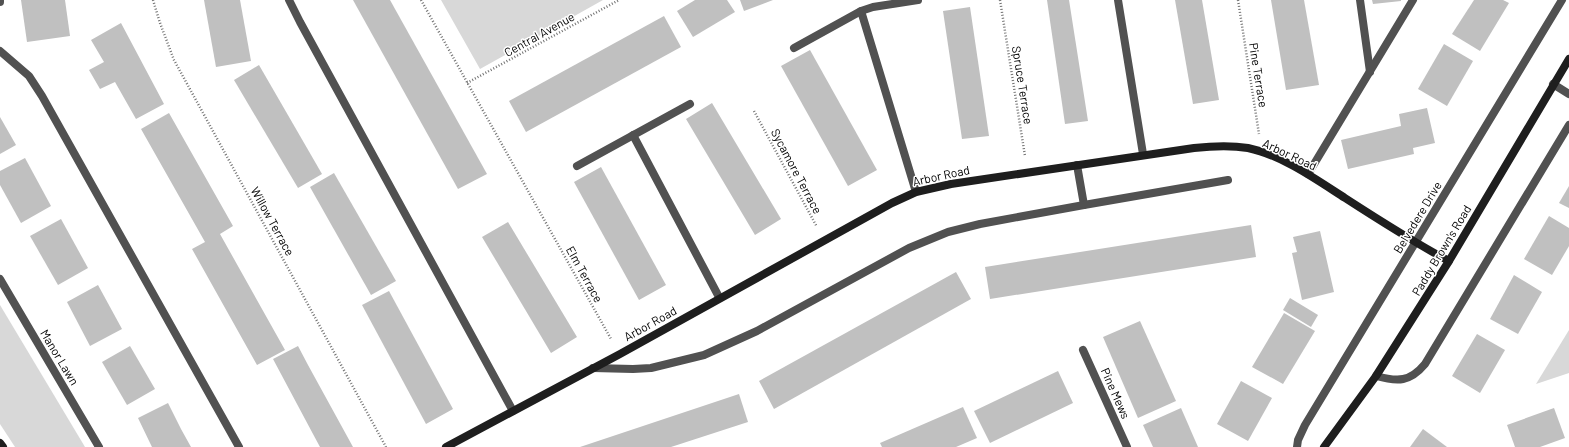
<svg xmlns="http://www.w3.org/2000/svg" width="1569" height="447" viewBox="0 0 1569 447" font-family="Barlow,sans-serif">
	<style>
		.green { fill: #d8d8d8 }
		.building { fill: #c0c0c0 }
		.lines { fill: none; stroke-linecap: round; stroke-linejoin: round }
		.path { stroke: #737373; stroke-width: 2.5; stroke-dasharray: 1 2; stroke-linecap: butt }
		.lane { stroke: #515151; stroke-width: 8 }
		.street { stroke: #515151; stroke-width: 8 }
		.secondary { stroke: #1e1e1e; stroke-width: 8 }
		.labels { text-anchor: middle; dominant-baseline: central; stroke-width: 3; stroke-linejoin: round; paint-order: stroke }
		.street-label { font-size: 12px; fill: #000; stroke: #fff }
	</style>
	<rect width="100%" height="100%" fill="#fff"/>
	<g class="green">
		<path d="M441,0H603L480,69Z"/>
		<path d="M0,305L85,447H15L0,424Z"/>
		<path d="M1569,330V373L1536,384Z"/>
	</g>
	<g class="building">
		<path d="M21,0H65L70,36L27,42Z"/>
		<path d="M204,0H240L251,61L216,67Z"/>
		<path d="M353,0H390L487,174L458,189Z"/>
		<path d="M695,0H727L735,12L693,37L677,11Z"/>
		<path d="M740,0H773L744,11Z"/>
		<path d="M1047,0H1069L1088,121L1065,124Z"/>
		<path d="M1175,0H1202L1219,100L1193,104Z"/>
		<path d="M1271,0H1304L1319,85L1286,90Z"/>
		<path d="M1372,0H1401V1L1373,4Z"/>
		<path d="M1474,0H1503L1509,3L1480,51L1452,34Z"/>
		<path d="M970,7L989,136L962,139L943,11Z"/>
		<path d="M664,16L681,47L526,132L509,101Z"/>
		<path d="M121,23L164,104L136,119L115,82L100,89L89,70L104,62L91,40Z"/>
		<path d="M1444,44L1473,61L1447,106L1418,89Z"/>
		<path d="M810,50L877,170L848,186L781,66Z"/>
		<path d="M259,65L322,174L298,188L234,80Z"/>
		<path d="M712,103L781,219L755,235L686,119Z"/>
		<path d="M1427,108L1435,143L1413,148L1414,154L1348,169L1341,140L1401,126L1399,114Z"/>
		<path d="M169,113L233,226L220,234L285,350L257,365L192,249L205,242L141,129Z"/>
		<path d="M0,117L16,145L0,154Z"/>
		<path d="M25,158L51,206L21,223L0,185V171Z"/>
		<path d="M601,167L666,285L639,300L574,182Z"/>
		<path d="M334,173L396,281L371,295L310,187Z"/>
		<path d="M1569,186V208L1559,203Z"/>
		<path d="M1549,216L1569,228V246L1552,275L1524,259Z"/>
		<path d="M61,219L88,268L58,285L30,236Z"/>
		<path d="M508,222L577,337L551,353L482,237Z"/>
		<path d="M1251,225L1256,257L990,299L985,267Z"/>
		<path d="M1320,231L1334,292L1302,300L1292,253L1297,252L1293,237Z"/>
		<path d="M956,272L971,299L774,409L759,381Z"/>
		<path d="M1514,275L1542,292L1518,334L1490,319Z"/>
		<path d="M98,285L122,329L90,346L67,302Z"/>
		<path d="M389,291L453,409L426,424L362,305Z"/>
		<path d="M1290,298L1318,315L1311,327L1283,310Z"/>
		<path d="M1284,313L1315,331L1283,384L1252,367Z"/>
		<path d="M1140,321L1176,401L1138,418L1103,337Z"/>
		<path d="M1477,334L1505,350L1480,393L1452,376Z"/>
		<path d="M130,346L155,389L127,405L102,362Z"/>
		<path d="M298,346L308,365L353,447H320L313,434L273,359Z"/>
		<path d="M1058,371L1073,403L990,443L974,411Z"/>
		<path d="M1241,381L1272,398L1248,441L1217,424Z"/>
		<path d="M739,394L748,422L671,447H580Z"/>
		<path d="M168,403L181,429L191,447H152L151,445L138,418Z"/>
		<path d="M963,407L977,438L956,447H882L880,443Z"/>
		<path d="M1181,408L1198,447H1153L1143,425Z"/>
		<path d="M1554,408L1565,438L1540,447H1515L1507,425Z"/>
		<path d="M1423,429L1447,447H1410Z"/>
	</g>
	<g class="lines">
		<g class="path">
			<path d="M153,0L160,23L174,60L386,447"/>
			<path d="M421,0L611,339"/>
			<path d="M1000,0L1025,156"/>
			<path d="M1238,0L1259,134"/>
			<path d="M467,83L619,0"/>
			<path d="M754,111L817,227"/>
		</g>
		<g class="lane">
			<path d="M289,0L300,22L513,411"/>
			<path d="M1118,0L1143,154"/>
			<path d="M1360,0L1370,72"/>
			<path d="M0,2V0"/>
			<path d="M861,11L916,192"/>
			<path d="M794,48L861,11L873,7L918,0"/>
			<path d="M0,51L29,76L42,96L239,447"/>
			<path d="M633,135L719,297"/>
			<path d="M577,166L690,104"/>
			<path d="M1308,174L1413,0"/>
		</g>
		<g class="street">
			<path d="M1553,84L1569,94"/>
			<path d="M1077,165L1084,205"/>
			<path d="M0,279L99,447"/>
			<path d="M1083,350L1127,447"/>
			<path d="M593,368L633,369L651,368L704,355L757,331L909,248L948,232L980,224L1084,205L1228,180"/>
			<path d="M1376,376C1398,382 1410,382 1425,364L1569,125"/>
			<path d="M1297,447L1298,440L1305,425L1562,0"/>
		</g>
		<g class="secondary">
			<path d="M0,443L3,447"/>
			<path d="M446,447L620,354L892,203L916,192L951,184L1194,148C1212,146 1230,145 1248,148C1282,155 1317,180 1345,198C1379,220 1413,242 1449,261"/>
			<path d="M1324,447L1376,376L1449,261L1569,59"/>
		</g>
	</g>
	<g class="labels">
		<g class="street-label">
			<text transform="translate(539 34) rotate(-29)">Central Avenue</text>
			<text transform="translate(1259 75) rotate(81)">Pine Terrace</text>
			<text transform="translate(1023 85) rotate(81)">Spruce Terrace</text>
			<text transform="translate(1290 154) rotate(25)">Arbor Road</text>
			<text transform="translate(797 171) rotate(62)">Sycamore Terrace</text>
			<text transform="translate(941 175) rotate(-12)">Arbor Road</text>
			<text transform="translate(1417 217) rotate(-59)">Belvedere Drive</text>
			<text transform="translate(273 221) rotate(61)">Willow Terrace</text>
			<text transform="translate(1441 250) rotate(-59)">Paddy Brown's Road</text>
			<text transform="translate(585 274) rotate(61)">Elm Terrace</text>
			<text transform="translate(650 323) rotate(-29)">Arbor Road</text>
			<text transform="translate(60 357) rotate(59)">Manor Lawn</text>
			<text transform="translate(1116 393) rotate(66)">Pine Mews</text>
		</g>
	</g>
</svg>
